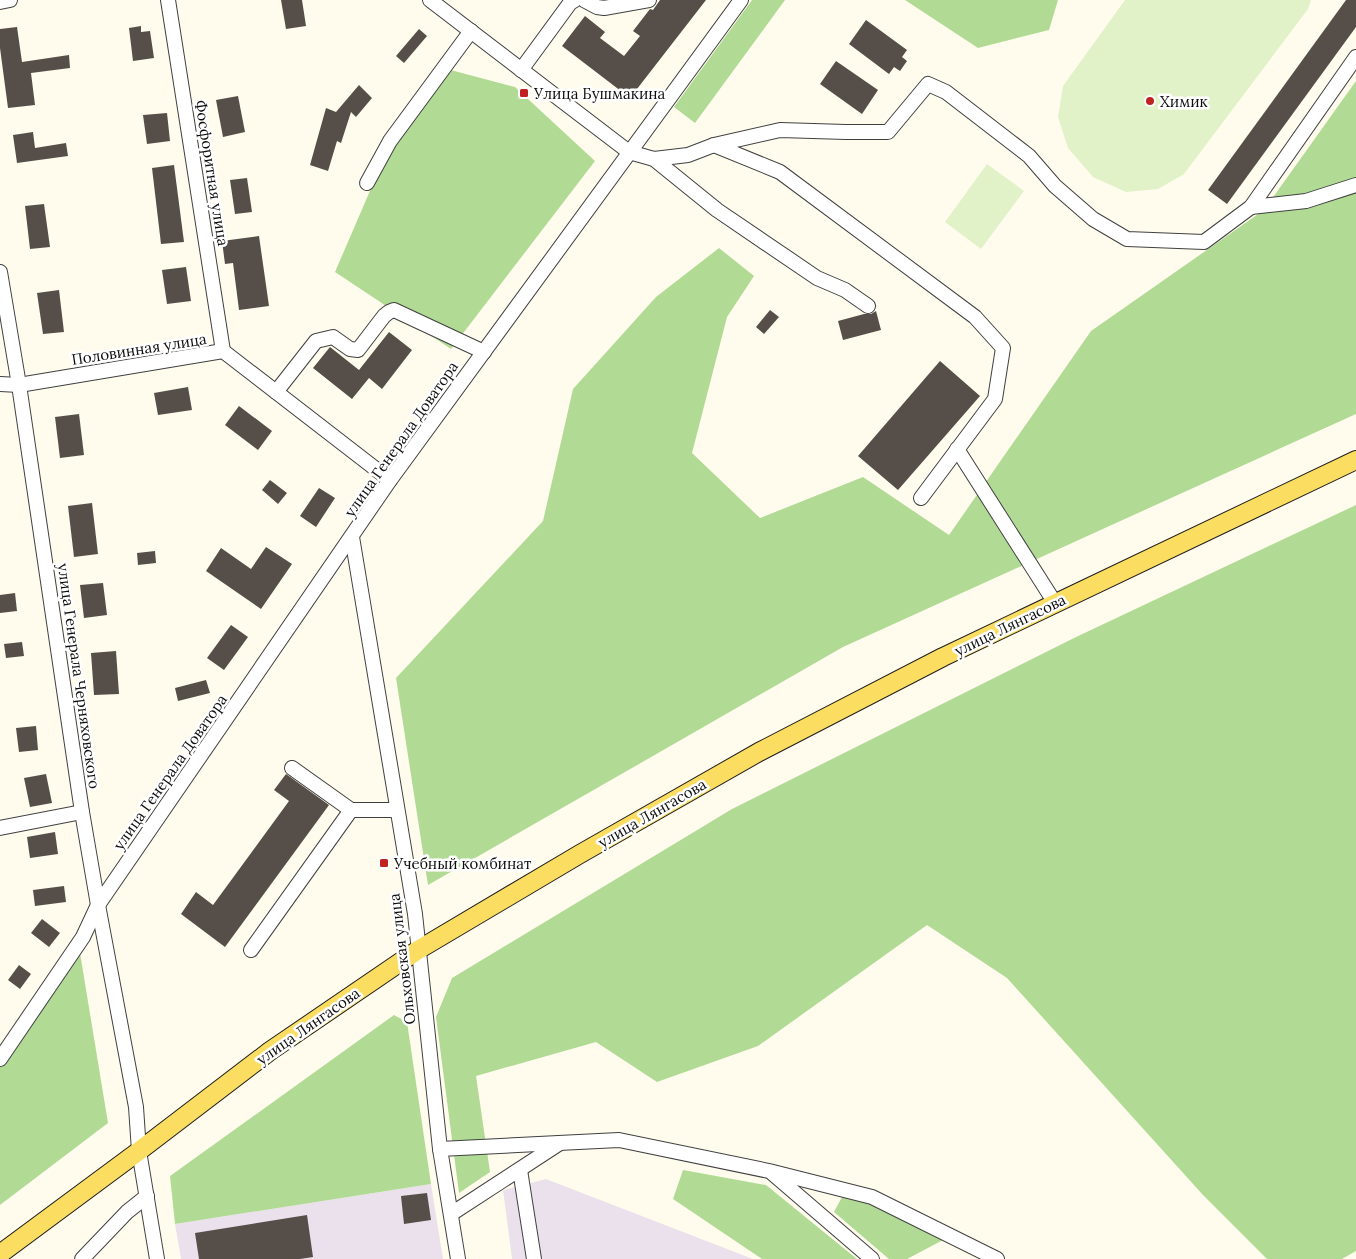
<svg xmlns="http://www.w3.org/2000/svg" width="1356" height="1259" viewBox="0 0 1356 1259" font-family="Lora,serif">
	<style>
		.industrial { fill: #ebe1ec }
		.forest { fill: #b1db95 }
		.pitch { fill: #e1f1c8 }
		.building { fill: #564f49 }
		.lines { fill: none; stroke-linecap: round; stroke-linejoin: round }
		.minor-casing { stroke: #404040; stroke-width: 16 }
		.major-casing { stroke: #1e1e1e; stroke-width: 20 }
		.minor { stroke: #fff; stroke-width: 14 }
		.major { stroke: #fbdd61; stroke-width: 18 }
		.poi-dot { fill: #c02222; stroke: #fff; stroke-width: 2 }
		.labels { text-anchor: middle; dominant-baseline: central; stroke-width: 5; stroke-linejoin: round; paint-order: stroke }
		.poi-label { font-size: 15px; fill: #0d0d0d; stroke: #fff; text-anchor: start }
		.street-label { font-size: 15px; fill: #0d0d0d; stroke: #fff }
	</style>
	<rect width="100%" height="100%" fill="#fffced"/>
	<g class="industrial">
		<path d="M546,1179L753,1259H512L503,1190Z"/>
		<path d="M431,1184L443,1259H181L175,1224Z"/>
	</g>
	<g class="forest">
		<path d="M752,0H785L695,123L674,107Z"/>
		<path d="M905,0H1058L1049,30L978,48Z"/>
		<path d="M443,68L515,87L595,161L451,349L335,272L388,149Z"/>
		<path d="M1356,81V414L843,647L428,885L396,678L543,521L573,389L656,297L719,248L754,276L727,317L692,453L760,518L863,477L949,535L1091,331L1264,210Z"/>
		<path d="M1356,505V1251L1342,1259H1267L1203,1195L1007,978L927,925L758,1046L657,1082L596,1042L476,1076L490,1172L459,1193L436,1017L452,978L732,809L1074,638Z"/>
		<path d="M80,953L108,1123L0,1205V1065Z"/>
		<path d="M394,1015L407,1022L431,1184L175,1224L170,1176Z"/>
		<path d="M683,1170L766,1185L857,1259H762L673,1199Z"/>
		<path d="M842,1197L871,1199L945,1239L907,1259H889L834,1212Z"/>
	</g>
	<g class="pitch">
		<path d="M1125,0H1311L1308,9L1184,174L1158,189L1126,192L1093,177L1068,148L1058,117L1063,86Z"/>
		<path d="M987,164L1024,191L981,249L945,222Z"/>
	</g>
	<g class="building">
		<path d="M281,0H302L306,26L286,29Z"/>
		<path d="M660,0H706L630,98L562,46L585,16L605,32L600,38L624,56L640,36L633,31L650,9L653,10Z"/>
		<path d="M1346,0H1356V27L1227,204L1208,190Z"/>
		<path d="M866,20L907,50L902,57L907,61L900,71L894,67L889,74L849,44Z"/>
		<path d="M141,26V32L150,31L154,58L133,61L129,28Z"/>
		<path d="M17,27L22,62L69,55L70,68L31,73L35,105L8,108L0,48V29Z"/>
		<path d="M419,29L427,36L404,63L396,56Z"/>
		<path d="M836,61L878,90L862,114L820,84Z"/>
		<path d="M359,85L372,98L356,117L351,112L341,143L337,141L328,171L310,165L326,108L336,112Z"/>
		<path d="M238,96L245,132L223,137L216,100Z"/>
		<path d="M167,113L170,141L147,144L143,115Z"/>
		<path d="M33,132L35,148L66,143L68,156L17,163L13,135Z"/>
		<path d="M174,165L184,242L161,244L152,168Z"/>
		<path d="M247,178L252,212L235,214L230,180Z"/>
		<path d="M44,204L50,247L30,249L25,206Z"/>
		<path d="M259,236L269,306L239,310L233,263L225,264L222,241Z"/>
		<path d="M186,267L191,301L167,304L162,270Z"/>
		<path d="M59,290L64,332L43,334L37,293Z"/>
		<path d="M770,310L779,317L764,334L756,327Z"/>
		<path d="M876,311L881,330L843,340L838,321L864,314H871Z"/>
		<path d="M389,332L412,350L382,389L369,378L352,399L313,368L330,347L359,370Z"/>
		<path d="M940,361L980,396L898,490L858,456Z"/>
		<path d="M188,387L192,410L158,415L154,393Z"/>
		<path d="M239,406L272,431L258,450L225,425Z"/>
		<path d="M79,414L84,455L60,458L55,417Z"/>
		<path d="M270,480L287,493L278,504L262,490Z"/>
		<path d="M319,488L335,498L316,527L300,516Z"/>
		<path d="M92,503L98,554L74,557L68,506Z"/>
		<path d="M266,547L292,564L261,609L206,571L221,548L251,569Z"/>
		<path d="M155,551L156,563L138,565L137,553Z"/>
		<path d="M103,583L107,615L84,618L80,585Z"/>
		<path d="M15,593L17,611L0,613V595Z"/>
		<path d="M231,625L248,637L224,670L207,658Z"/>
		<path d="M22,642L24,656L6,658L4,644Z"/>
		<path d="M116,651L119,694L94,695L91,653Z"/>
		<path d="M206,680L210,693L178,701L175,688Z"/>
		<path d="M36,726L38,750L19,752L16,728Z"/>
		<path d="M46,774L52,803L30,807L24,778Z"/>
		<path d="M286,774L329,805L225,947L181,914L196,892L213,905L289,801L274,790Z"/>
		<path d="M55,832L58,854L30,858L27,837Z"/>
		<path d="M64,886L66,902L35,906L33,890Z"/>
		<path d="M42,919L60,933L49,947L31,933Z"/>
		<path d="M19,965L31,974L20,989L8,980Z"/>
		<path d="M427,1193L431,1220L404,1224L401,1196Z"/>
		<path d="M307,1215L313,1257L300,1259H199L195,1233Z"/>
	</g>
	<g class="lines">
		<defs>
			<g id="minor">
				<path d="M168,0L223,351"/>
				<path d="M430,0L629,152L654,159L688,155L714,145L780,130L846,132H888L928,84L946,92L1029,156L1055,186L1093,219L1127,239L1204,242L1251,207L1356,57"/>
				<path d="M584,0L597,7L604,8L649,0"/>
				<path d="M0,2L10,0"/>
				<path d="M521,70L570,3L575,0"/>
				<path d="M714,145L780,172L975,317L1003,348L995,399L921,498"/>
				<path d="M654,159L717,210L817,278L845,290L868,306"/>
				<path d="M367,183L390,141L471,31"/>
				<path d="M1251,207L1306,201L1356,185"/>
				<path d="M0,272L19,385L82,812L98,905L136,1107L139,1151L157,1259"/>
				<path d="M0,384L19,385L223,351L390,480"/>
				<path d="M276,392L316,341L333,337L350,349L358,350L384,316L389,312L394,310L484,352"/>
				<path d="M957,449L1055,603"/>
				<path d="M352,537L415,914L440,1149L458,1259"/>
				<path d="M292,768L351,810"/>
				<path d="M0,828L82,812"/>
				<path d="M251,950L351,810H397"/>
				<path d="M0,1059L83,937L98,905L390,480L741,0"/>
				<path d="M440,1149L619,1140L769,1171L872,1197L997,1259"/>
				<path d="M520,1170L534,1259"/>
				<path d="M772,1173L872,1259"/>
				<path d="M451,1214L560,1143"/>
				<path d="M82,1259L127,1212L147,1196"/>
			</g>
			<path id="major" d="M0,1254L139,1151L270,1051L418,950L580,854L759,752L943,657L1356,460"/>
		</defs>
		<use href="#minor" class="minor-casing"/>
		<use href="#major" class="major-casing"/>
		<use href="#minor" class="minor"/>
		<use href="#major" class="major"/>
	</g>
	<g class="poi-dot">
		<rect x="519" y="88" width="10" height="10" rx="2.5"/>
		<circle cx="1150" cy="101" r="5"/>
		<rect x="379" y="858" width="10" height="10" rx="2.5"/>
	</g>
	<g class="labels">
		<g class="poi-label">
			<text x="534" y="93">Улица Бушмакина</text>
			<text x="1160" y="101">Химик</text>
			<text x="394" y="863">Учебный комбинат</text>
		</g>
		<g class="street-label">
			<text transform="translate(212 173) rotate(81)">Фосфоритная улица</text>
			<text transform="translate(139 349) rotate(-9)">Половинная улица</text>
			<text transform="translate(401 439) rotate(-55)">улица Генерала Доватора</text>
			<text transform="translate(1010 625) rotate(-26)">улица Лянгасова</text>
			<text transform="translate(79 676) rotate(82)">улица Генерала Черняховского</text>
			<text transform="translate(170 772) rotate(-55)">улица Генерала Доватора</text>
			<text transform="translate(652 813) rotate(-30)">улица Лянгасова</text>
			<text transform="translate(402 959) rotate(-97)">Ольховская улица</text>
			<text transform="translate(308 1026) rotate(-35)">улица Лянгасова</text>
		</g>
	</g>
</svg>
